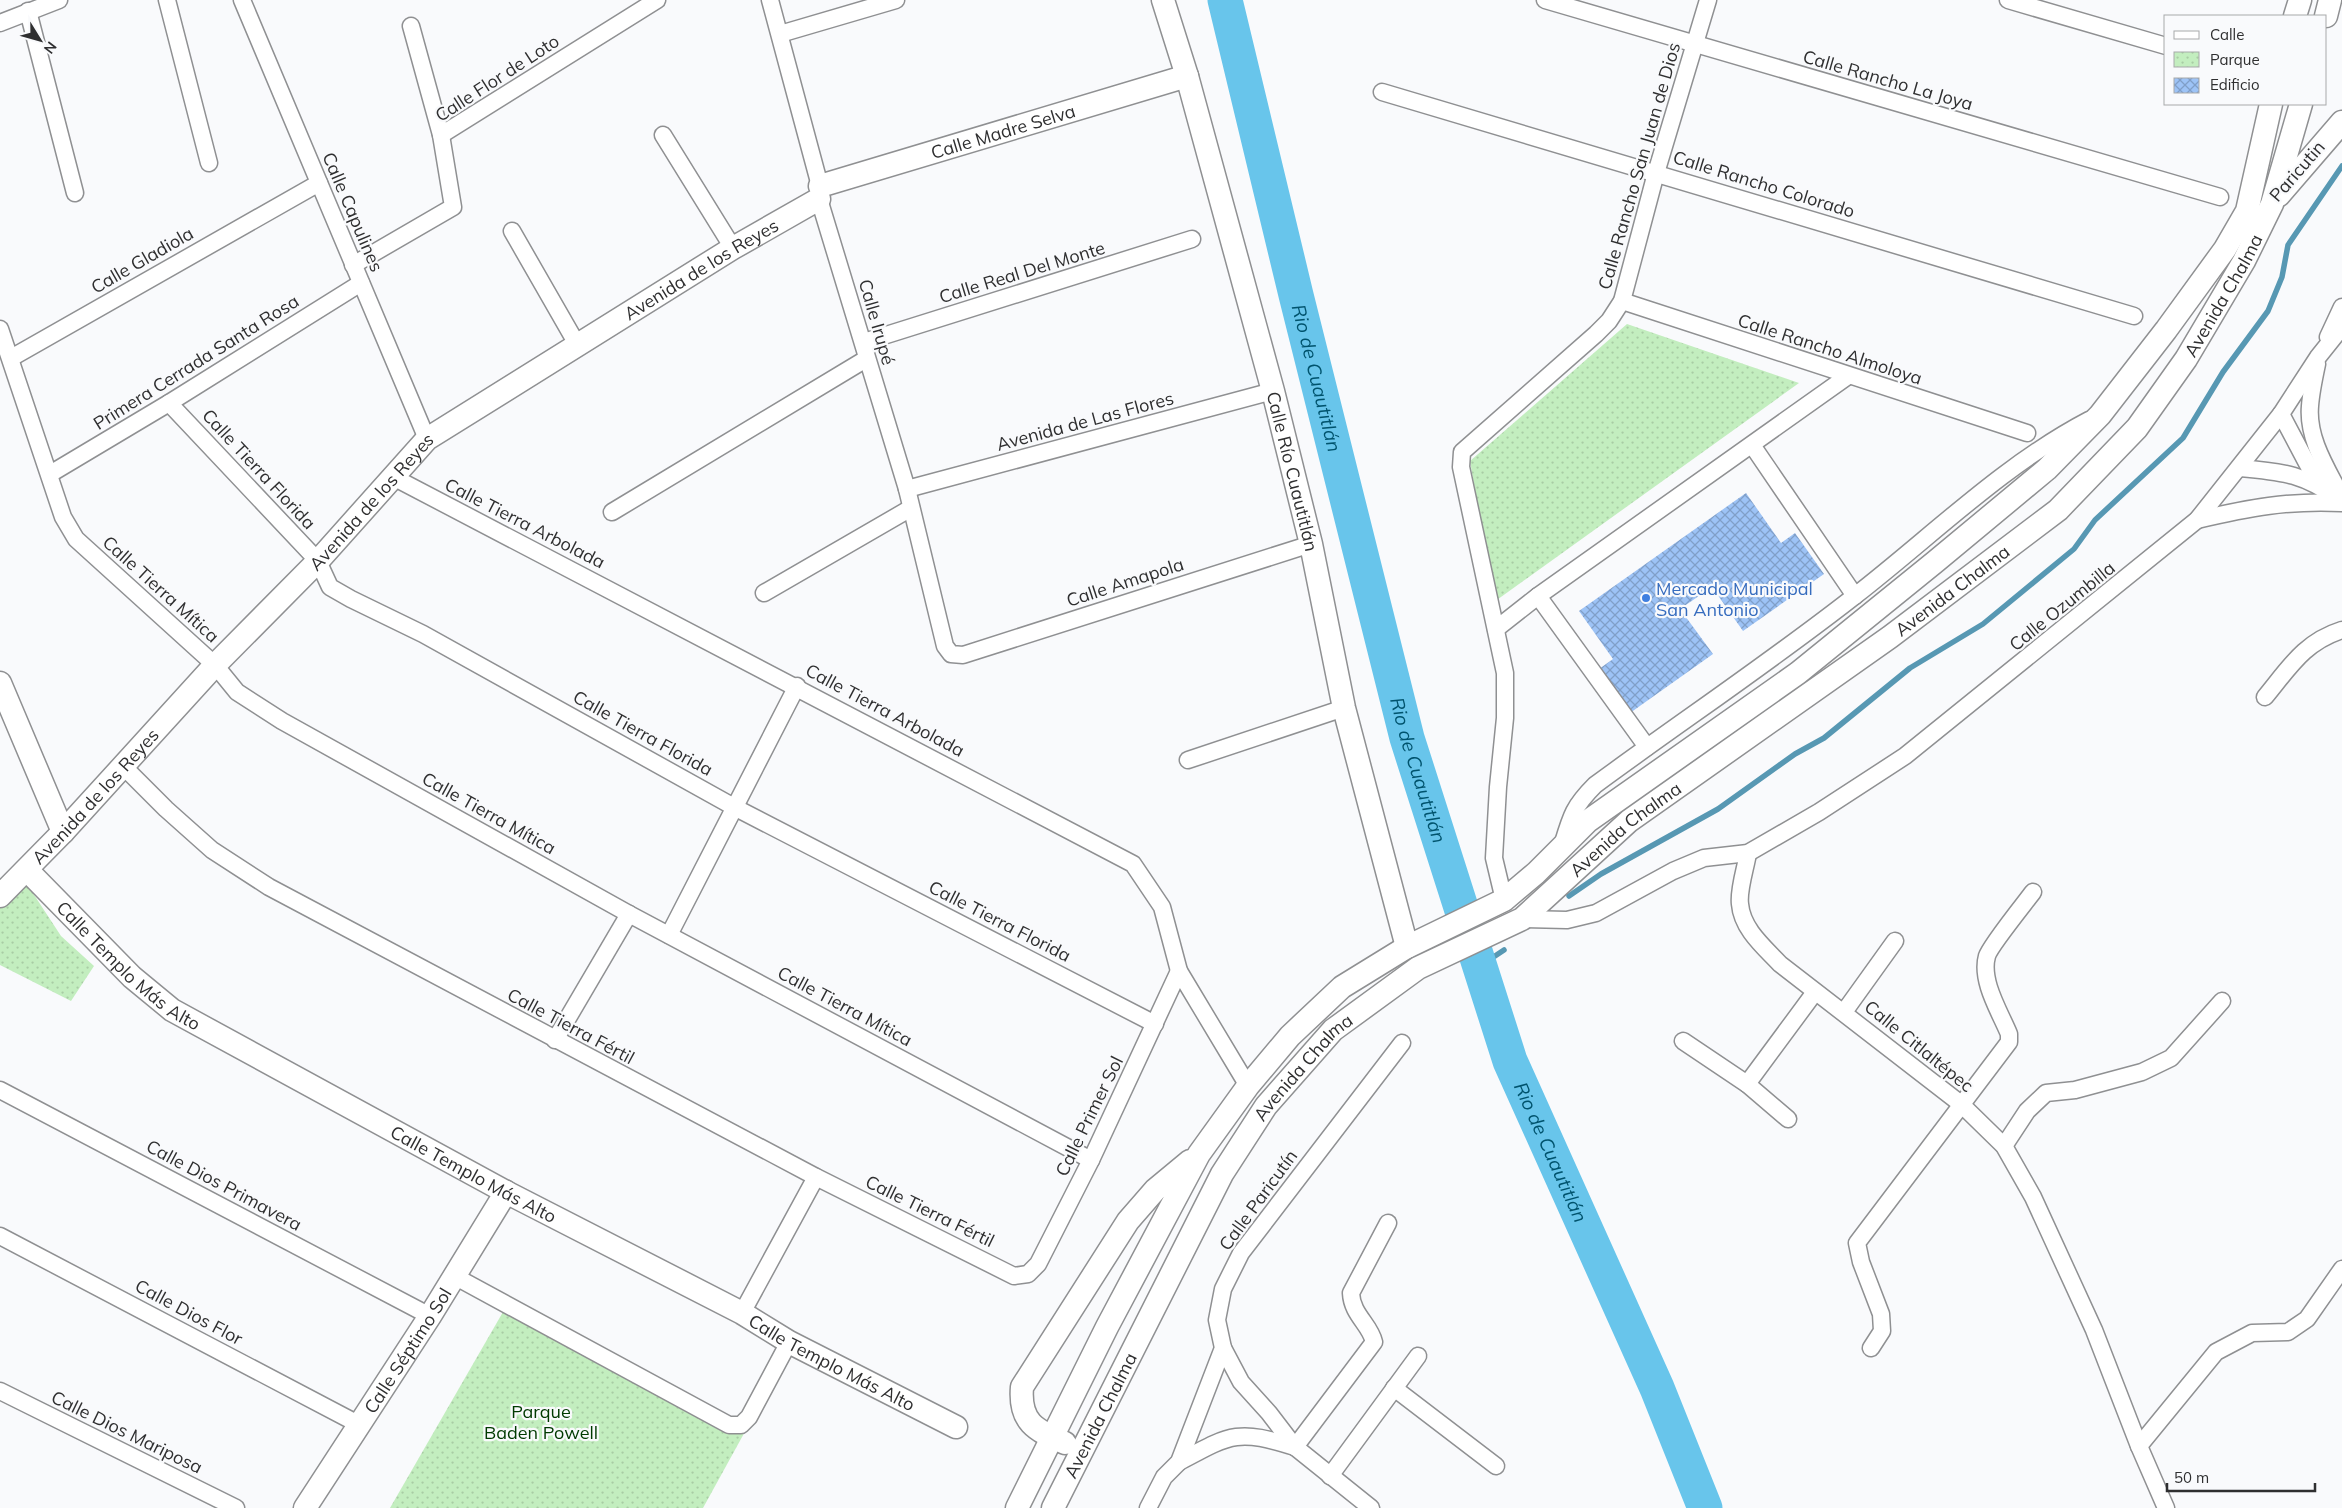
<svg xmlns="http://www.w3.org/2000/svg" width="2342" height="1508" viewBox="0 0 2342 1508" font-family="Mulish,sans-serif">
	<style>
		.park { fill: url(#park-dots) }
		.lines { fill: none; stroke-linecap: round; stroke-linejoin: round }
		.stream { stroke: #5798b3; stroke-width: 5.5 }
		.river { stroke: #68c5eb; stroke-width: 35 }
		.building { fill: url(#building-cross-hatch) }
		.street-casing { stroke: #8f9092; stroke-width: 19 }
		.secondary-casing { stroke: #8f9092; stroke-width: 25 }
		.street { stroke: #fff; stroke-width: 16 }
		.secondary { stroke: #fff; stroke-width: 22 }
		.shop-dot { fill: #3f7fe0; stroke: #f9fafc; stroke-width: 2 }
		.labels { text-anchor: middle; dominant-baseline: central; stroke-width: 4.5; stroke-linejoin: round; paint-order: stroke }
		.street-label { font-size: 18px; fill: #2f2f30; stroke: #f9fafc }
		.shop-label { font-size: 18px; fill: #366cbe; stroke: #f9fafc; text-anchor: start }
		.park-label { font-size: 18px; fill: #003a00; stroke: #f9fafc }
		.water-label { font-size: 19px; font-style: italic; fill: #00536d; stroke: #f9fafc }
	</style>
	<defs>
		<pattern id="park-dots" width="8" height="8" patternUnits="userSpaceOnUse" patternTransform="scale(1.25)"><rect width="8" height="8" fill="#c3eebf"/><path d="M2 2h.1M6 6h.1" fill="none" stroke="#a8cca4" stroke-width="1.8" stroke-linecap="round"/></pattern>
		<pattern id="building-cross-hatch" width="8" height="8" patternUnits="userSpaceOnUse" patternTransform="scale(1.25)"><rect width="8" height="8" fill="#9dc3f6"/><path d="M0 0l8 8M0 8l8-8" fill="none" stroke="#809fc8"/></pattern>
	</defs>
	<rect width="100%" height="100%" fill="#f9fafc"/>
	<g class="park">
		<path d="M1627,324L1799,383L1494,602L1470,461Z"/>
		<path d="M25,881L61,936L94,966L71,1001L0,965V906Z"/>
		<path d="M507,1305L747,1428L703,1508H390Z"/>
	</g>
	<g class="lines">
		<g class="stream">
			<path d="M1569,896L1601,874L1718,809L1795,754L1824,738L1910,668L1983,624L2074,549L2095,520L2183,438L2223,372L2268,311L2282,277L2288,245L2342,166"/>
			<path d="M1480,966L1504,950"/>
		</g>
		<path class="river" id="s1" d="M1225,0L1296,295L1407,738L1510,1061L1657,1388L1705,1508"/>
	</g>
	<path class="building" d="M1746,493L1781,543L1795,533L1824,574L1743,631L1712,587L1680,609L1713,654L1630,713L1599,669L1613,659L1579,611Z"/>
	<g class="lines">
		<defs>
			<g id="street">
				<path d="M167,0L209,163"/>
				<path d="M242,0L427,439"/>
				<path d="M770,0L820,186L819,199L907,489L945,646L951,654L963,655L1311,544"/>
				<path d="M1545,0L2220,197"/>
				<path d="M2008,0L2166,46"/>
				<path d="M28,11L75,193"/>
				<path d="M0,23L59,0"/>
				<path d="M780,34L896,0"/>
				<path d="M1382,92L2134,316"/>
				<path d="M441,135L657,0"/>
				<path d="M663,135L733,248"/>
				<path d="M512,231L578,346"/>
				<path d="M353,265L453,207L441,135L411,26"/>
				<path d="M1622,301L2027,433"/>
				<path d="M0,329L63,517L76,539L215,665L237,692L282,721L629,914L1091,1160"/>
				<path d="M2328,337L2342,307"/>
				<path d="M864,342L1192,239"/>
				<path d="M11,358L319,183"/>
				<path d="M2317,364C2314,378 2311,392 2310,406C2307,439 2328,470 2342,498"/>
				<path d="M169,403L318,561L330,587L351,599L423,634L734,807L1155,1024"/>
				<path d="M2281,414L2318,484"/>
				<path d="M1752,445L1855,596"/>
				<path d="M2240,468C2285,472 2304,474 2342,501"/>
				<path d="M50,474L169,403L361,283"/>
				<path d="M393,477L1133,864L1162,907L1179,971L1248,1086"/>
				<path d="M907,489L1273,391"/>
				<path d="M612,512L866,359"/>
				<path d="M2197,520C2248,508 2290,500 2342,503"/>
				<path d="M764,593L911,508"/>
				<path d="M1538,596L1647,747"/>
				<path d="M1496,629L1538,596L1848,376"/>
				<path d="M2265,697C2289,668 2304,642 2342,630"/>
				<path d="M1188,760L1344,708"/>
				<path d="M122,765L166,809L212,850L269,887L816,1177L1014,1276L1028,1274L1038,1264L1091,1160L1179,971"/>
				<path d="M1562,846C1571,816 1573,807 1595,785C1682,721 1772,661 1856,595C1932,536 2003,465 2089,420"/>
				<path d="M1748,853C1746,867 1738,890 1740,904C1742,929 1764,947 1780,964L1961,1104L2004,1146L2033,1197L2094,1330L2139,1446L2166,1508"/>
				<path d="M1504,900L1494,858L1498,787L1505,718V673L1461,467L1462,452L1596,334L1609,321L1622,301L1656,173L1708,0"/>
				<path d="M1522,919L1567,920L1596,913L1673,871L1704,858L1748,853L1819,812L1905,756L2197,520L2281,414L2318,357L2342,327"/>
				<path d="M669,935L797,686"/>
				<path d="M1844,1012L1895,941"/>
				<path d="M555,1040L629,914"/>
				<path d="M1683,1041L1747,1084L1788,1119"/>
				<path d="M1747,1084L1815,992"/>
				<path d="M0,1090L430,1316"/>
				<path d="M2004,1146L2027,1111L2046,1093L2075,1090L2142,1072L2171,1058L2222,1001"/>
				<path d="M0,1236L360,1425"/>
				<path d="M454,1276L729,1425H741L749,1417L789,1342"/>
				<path d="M742,1313L816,1177"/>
				<path d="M1223,1348L1241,1382L1269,1413L1295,1447L1371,1508"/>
				<path d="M1871,1348L1882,1331L1881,1314L1861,1262L1857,1243L2009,1042V1034C2000,1012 1980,981 1987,956C1990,946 2024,904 2033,892"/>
				<path d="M1394,1388L1496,1466"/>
				<path d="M0,1391L236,1508"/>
				<path d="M2139,1446L2216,1352L2252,1333L2288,1332L2307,1319L2342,1269"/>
				<path d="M1295,1447L1374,1342C1370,1324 1352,1315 1351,1293L1388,1223"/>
				<path d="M1179,1462C1231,1434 1237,1429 1295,1447"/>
				<path d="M1330,1476L1418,1356"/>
				<path d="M1148,1508L1164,1477L1179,1462L1223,1348L1217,1320L1223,1289L1241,1253L1402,1043"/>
			</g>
			<g id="secondary">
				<path id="s2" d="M1163,0L1187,76L1273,391L1311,544L1344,708L1407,947"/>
				<path d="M2295,16L2300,0"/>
				<path d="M2326,16L2330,0"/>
				<path id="s3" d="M820,186L1187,76"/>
				<path d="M2279,195L2342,122"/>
				<path d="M0,683L63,832"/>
				<path id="s4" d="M27,870L132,977L172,1010L506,1192L742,1313L789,1342L956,1427"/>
				<path id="s5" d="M0,896L63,832L215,665L318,561L427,439L733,248L819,199"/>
				<path d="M1065,1443C1035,1430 1019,1422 1022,1387L1128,1221L1155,1190L1190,1161"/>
				<path id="s6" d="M305,1508L430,1316L506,1192"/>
				<path d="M1017,1508L1107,1327L1199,1154L1248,1086L1290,1036L1342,987L1407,947L1504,900L1536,873L1588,821L1798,673L1935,562L2047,469L2100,415L2166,330L2225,249L2247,211L2271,104"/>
				<path id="s7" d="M1053,1508L1222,1174L1266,1106L1333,1030L1418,968L1522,919L1629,821L1890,637L2058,510L2137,428L2186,359L2244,261L2272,204L2301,104"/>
			</g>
		</defs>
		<use href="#street" class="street-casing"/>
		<use href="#secondary" class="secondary-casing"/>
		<use href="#street" class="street"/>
		<use href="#secondary" class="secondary"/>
	</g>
	<circle class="shop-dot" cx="1646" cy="598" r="5"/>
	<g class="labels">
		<g class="street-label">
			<text transform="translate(497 78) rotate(-33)">Calle Flor de Loto</text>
			<text transform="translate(1888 80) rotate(16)">Calle Rancho La Joya</text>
			<text stroke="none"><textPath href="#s3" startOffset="191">Calle Madre Selva</textPath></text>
			<text transform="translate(1639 166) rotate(-74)">Calle Rancho San Juan de Dios</text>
			<text transform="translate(2297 171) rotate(-49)">Paricutin</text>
			<text transform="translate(1764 184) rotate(17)">Calle Rancho Colorado</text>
			<text transform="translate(353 212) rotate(67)">Calle Capulines</text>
			<text transform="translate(142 260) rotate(-30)">Calle Gladiola</text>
			<text stroke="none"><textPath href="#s5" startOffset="948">Avenida de los Reyes</textPath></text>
			<text transform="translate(1022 272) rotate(-17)">Calle Real Del Monte</text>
			<text stroke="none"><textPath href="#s7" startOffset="1724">Avenida Chalma</textPath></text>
			<text transform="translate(877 322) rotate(74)">Calle Irupé</text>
			<text transform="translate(1830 349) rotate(18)">Calle Rancho Almoloya</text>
			<text transform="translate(196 362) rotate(-32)">Primera Cerrada Santa Rosa</text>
			<text transform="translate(1085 421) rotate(-15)">Avenida de Las Flores</text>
			<text transform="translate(259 469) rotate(47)">Calle Tierra Florida</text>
			<text stroke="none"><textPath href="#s2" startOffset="489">Calle Río Cuautitlán</textPath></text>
			<text stroke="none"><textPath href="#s5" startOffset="542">Avenida de los Reyes</textPath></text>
			<text transform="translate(525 523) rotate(27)">Calle Tierra Arbolada</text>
			<text transform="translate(1125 582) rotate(-18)">Calle Amapola</text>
			<text transform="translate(161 589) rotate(42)">Calle Tierra Mítica</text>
			<text stroke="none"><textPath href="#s7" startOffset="1319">Avenida Chalma</textPath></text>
			<text transform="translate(2062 606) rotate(-39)">Calle Ozumbilla</text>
			<text transform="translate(885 710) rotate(28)">Calle Tierra Arbolada</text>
			<text transform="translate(643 733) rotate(29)">Calle Tierra Florida</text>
			<text stroke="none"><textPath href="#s5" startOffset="138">Avenida de los Reyes</textPath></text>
			<text transform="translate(489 813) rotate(29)">Calle Tierra Mítica</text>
			<text stroke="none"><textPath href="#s7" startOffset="914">Avenida Chalma</textPath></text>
			<text transform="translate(1000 921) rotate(27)">Calle Tierra Florida</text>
			<text stroke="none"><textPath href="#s4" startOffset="140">Calle Templo Más Alto</textPath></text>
			<text transform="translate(845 1006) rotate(28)">Calle Tierra Mítica</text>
			<text transform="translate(571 1026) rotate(28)">Calle Tierra Fértil</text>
			<text transform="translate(1919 1046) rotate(39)">Calle Citlaltépec</text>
			<text stroke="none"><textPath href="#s7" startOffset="509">Avenida Chalma</textPath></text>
			<text transform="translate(1089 1116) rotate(-64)">Calle Primer Sol</text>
			<text stroke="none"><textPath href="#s4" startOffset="545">Calle Templo Más Alto</textPath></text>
			<text transform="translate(224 1185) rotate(28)">Calle Dios Primavera</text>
			<text transform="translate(1258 1200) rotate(-54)">Calle Paricutín</text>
			<text transform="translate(930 1211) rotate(26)">Calle Tierra Fértil</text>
			<text transform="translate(189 1312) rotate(28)">Calle Dios Flor</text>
			<text stroke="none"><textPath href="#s6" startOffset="188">Calle Séptimo Sol</textPath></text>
			<text stroke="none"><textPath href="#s4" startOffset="950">Calle Templo Más Alto</textPath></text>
			<text stroke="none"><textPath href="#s7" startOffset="104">Avenida Chalma</textPath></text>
			<text transform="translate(127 1432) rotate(26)">Calle Dios Mariposa</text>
		</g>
		<g class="shop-label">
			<text x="1656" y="588">Mercado Municipal<tspan x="1656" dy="21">San Antonio</tspan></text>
		</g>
		<g class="park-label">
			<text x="541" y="1411">Parque<tspan x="541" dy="21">Baden Powell</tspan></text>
		</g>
		<g class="water-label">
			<text stroke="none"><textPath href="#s1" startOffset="389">Rio de Cuautitlán</textPath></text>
			<text stroke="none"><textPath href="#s1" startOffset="794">Rio de Cuautitlán</textPath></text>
			<text stroke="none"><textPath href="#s1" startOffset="1199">Rio de Cuautitlán</textPath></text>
		</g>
	</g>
	<rect x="2164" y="15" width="162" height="90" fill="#f9fafc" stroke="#a8a9aa"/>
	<rect x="2174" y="31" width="25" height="8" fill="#ffffff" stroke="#a8a9aa"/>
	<text x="2210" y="40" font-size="15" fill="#2f2f30">Calle</text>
	<rect x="2174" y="52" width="25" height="15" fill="url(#park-dots)" stroke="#a8a9aa"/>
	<text x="2210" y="65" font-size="15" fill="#2f2f30">Parque</text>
	<rect x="2174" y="78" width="25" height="15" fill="url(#building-cross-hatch)" stroke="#a8a9aa"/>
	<text x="2210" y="90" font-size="15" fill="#2f2f30">Edificio</text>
	<g transform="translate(40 40) rotate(127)" stroke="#f9fafc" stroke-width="4" paint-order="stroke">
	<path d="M0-4L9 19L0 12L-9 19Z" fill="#2f2f30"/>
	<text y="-8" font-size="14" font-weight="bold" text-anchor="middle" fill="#2f2f30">N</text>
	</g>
	<path d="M2167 1483v8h148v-8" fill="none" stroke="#2f2f30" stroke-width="2.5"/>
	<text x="2174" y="1483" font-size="15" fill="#2f2f30" stroke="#f9fafc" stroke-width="4" paint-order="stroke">50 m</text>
</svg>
